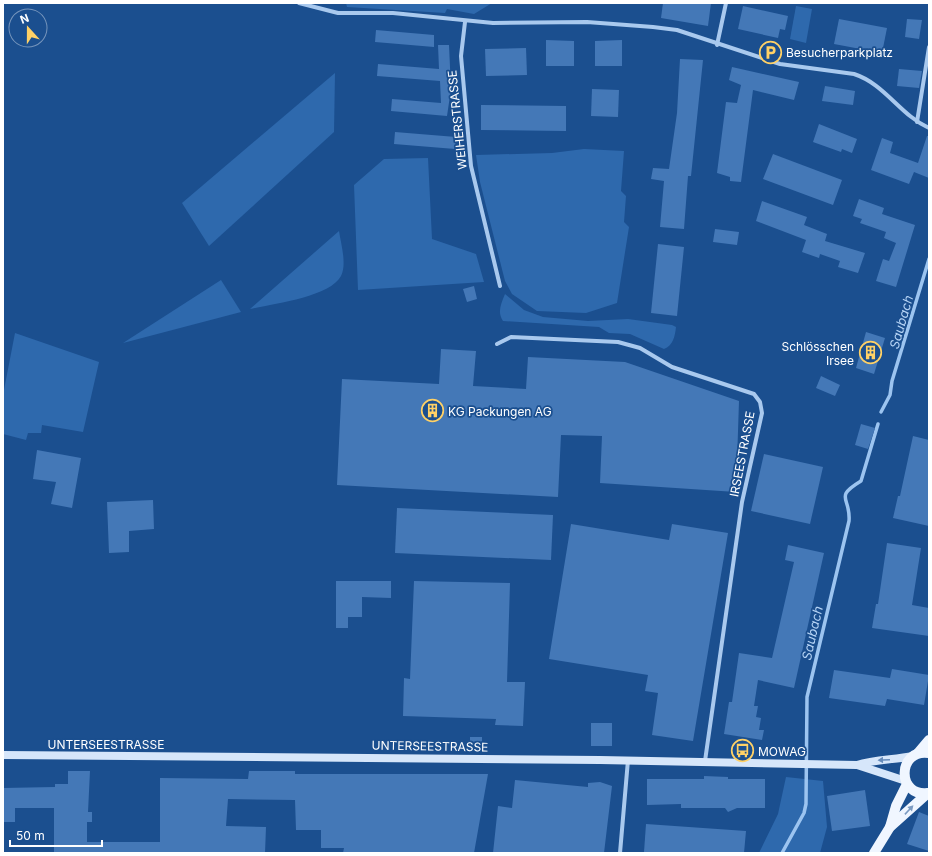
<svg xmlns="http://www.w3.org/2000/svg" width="932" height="856" viewBox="0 0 932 856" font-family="Inter,sans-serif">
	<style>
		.green { fill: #2e69ad }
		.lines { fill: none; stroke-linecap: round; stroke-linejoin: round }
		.stream { stroke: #9cc4f0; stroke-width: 3.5 }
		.building { fill: #4478b7 }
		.street { stroke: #a9c9ee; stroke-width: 4 }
		.secondary { stroke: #d6e6fa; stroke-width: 8 }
		.primary { stroke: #f0f6ff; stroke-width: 10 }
		.oneway { fill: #668bba }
		.oneway2 { fill: #7b9ac1 }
		.labels { text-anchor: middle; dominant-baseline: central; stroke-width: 3.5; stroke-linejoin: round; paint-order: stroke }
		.poi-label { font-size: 12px; fill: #fff; stroke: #1b4f8f; text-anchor: start }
		.street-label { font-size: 12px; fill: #fff; stroke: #1b4f8f }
		.water-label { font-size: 13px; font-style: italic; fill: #b5d3f5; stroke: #1b4f8f }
	</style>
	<rect width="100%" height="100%" fill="#1b4f8f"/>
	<g class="green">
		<path d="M346,3H492L474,14L447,9L445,13L347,7Z"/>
		<path d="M796,6L812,9L806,43L790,39Z"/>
		<path d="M335,73L334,132L209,246L182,203Z"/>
		<path d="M584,149L624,151L621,191L626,196L624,222L629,227L617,303L586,313L537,311L512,294L505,281L480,182L476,155L552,153Z"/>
		<path d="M428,158L432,239L476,254L484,282L358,290L354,185L384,159Z"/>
		<path d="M339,231C341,244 347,264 341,276C330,297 272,304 250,309Z"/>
		<path d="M221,280L241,312L123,343Z"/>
		<path d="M505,294L524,310L543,317L588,321L628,319L672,325L676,327C675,336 673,346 664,349L630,334L609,333L599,327L503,321C497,312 501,304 505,294Z"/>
		<path d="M15,333L99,362L83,432L42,425L41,433H28L26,440L3,434V395Z"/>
		<path d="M786,777L823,781L827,827L820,853H759L778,814Z"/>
	</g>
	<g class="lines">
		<g class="stream">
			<path d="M881,412L890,395L892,381L929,259"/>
			<path d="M782,853L804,813L806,804L807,697L849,521C851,497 833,498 861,481L878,424"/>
		</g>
	</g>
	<g class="building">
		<path d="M663,3H711L708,26L661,18Z"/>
		<path d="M743,6L788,16L785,30L780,29L778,38L738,29Z"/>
		<path d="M839,19L887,28L882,53L834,44Z"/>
		<path d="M907,19L922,20L919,39L905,37Z"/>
		<path d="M376,30L434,35V47L375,42Z"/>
		<path d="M546,40L574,41V66H546Z"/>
		<path d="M622,40V66H595V41Z"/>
		<path d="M438,45H449L451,89L447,116L391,111L392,99L441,103L440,81L377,76L378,64L439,69Z"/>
		<path d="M526,48L527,75L486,76L485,49Z"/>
		<path d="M680,59L703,60L691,176H688L684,229L660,227L664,181L651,179L653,168L669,169L677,113Z"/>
		<path d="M732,67L799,82L794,100L753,90L741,182L730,181V177L717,173L726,102L737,103L741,85L729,80Z"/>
		<path d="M899,69L922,71L919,88L897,86Z"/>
		<path d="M825,86L855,91L853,105L822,101Z"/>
		<path d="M592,89L619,90L618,117L591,116Z"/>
		<path d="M481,105L566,106V131L481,130Z"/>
		<path d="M819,124L857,139L852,153L842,149L841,152L813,142Z"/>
		<path d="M395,132L456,137L455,149L394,144Z"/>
		<path d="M927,136H929V178L914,172L909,184L871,170L882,138L893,142L890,153L918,163Z"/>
		<path d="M773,154L842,180L833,205L763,179Z"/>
		<path d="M859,199L884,208L882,214L915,225L896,287L876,281L883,259L889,261L896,243L884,238L886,232L860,223L862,219L853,216Z"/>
		<path d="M762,201L807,217L804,225L827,234L825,241L865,253L858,273L838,267L840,261L820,254L819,258L802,252L806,240L756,221Z"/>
		<path d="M715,229L739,232L737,245L713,242Z"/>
		<path d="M658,244L684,247L677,316L651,313Z"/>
		<path d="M474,286L477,299L467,302L463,289Z"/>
		<path d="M866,332L885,338L874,374L856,368Z"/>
		<path d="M441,349L476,351L473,386L526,389L528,357L625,362L739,401L736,492L600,483L602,436L561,435L558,497L337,485L342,379L439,384Z"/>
		<path d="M821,376L840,385L835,396L816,388Z"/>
		<path d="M861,424L875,428L868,449L855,445Z"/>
		<path d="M913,436L929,440V526L893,518L898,496H900Z"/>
		<path d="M37,450L81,458L72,508L51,504L56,482L33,479Z"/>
		<path d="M764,454L823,467L810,524L751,511Z"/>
		<path d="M153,500L154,529L129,531V552L109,553L107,502Z"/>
		<path d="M397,508L553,515L551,560L395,553Z"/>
		<path d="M571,524L669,540L672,524L728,533L693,741L652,735L658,693L645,691L648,675L549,659Z"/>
		<path d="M887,543L921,548L912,605L929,608V636L872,628L876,604H878Z"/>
		<path d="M788,545L824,553L794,688L758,680L754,706H758L756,717L761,718L759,730H764L762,740L724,734L729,702H732L739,653L772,658L794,562L785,560Z"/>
		<path d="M336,581H391V598L362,597V617H348V628H336Z"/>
		<path d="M414,581L510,583L507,682H525L523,726L495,725L496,719L403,716L404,678L410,679Z"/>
		<path d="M892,669L929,675L924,705L887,699L885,706L829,698L834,670L890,678Z"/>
		<rect x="591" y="723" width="21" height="23"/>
		<rect x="470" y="737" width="12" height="10"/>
		<path d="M68,771H90L88,812H92V822H87V842H160V778L248,779L249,771H295V774H488L474,853H343L344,848H321V830H296L295,800L228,799L226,826L266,827L265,853H54V808H15V822H3V788L55,787V784H68Z"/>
		<path d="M704,776L728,777V779H765V808H737L728,812L725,808H681V804L647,805V779H704Z"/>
		<path d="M515,780L588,787V783L600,782L612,786L604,853H493L498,806L512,808Z"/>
		<path d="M865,790L870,826L832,831L827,796Z"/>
		<path d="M919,812L929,816V851L907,844Z"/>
		<path d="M646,824L746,831L744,853L644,852Z"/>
	</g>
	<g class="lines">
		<g class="street">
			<path d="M299,3L338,13H393L493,23L587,22L653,27L677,30L780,64L854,74C885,84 900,115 929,128"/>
			<path d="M465,22L461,56L471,166L500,286"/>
			<path d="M717,45L726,3"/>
			<path d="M917,122L929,47"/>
			<path d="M497,344L511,337L618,342L640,348L672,367L754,394L760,402L762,413L742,502L705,761"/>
			<path d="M620,853L628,760"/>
		</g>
		<g class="secondary">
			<path d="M3,755L600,760L857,765C875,759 894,760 913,756"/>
			<path d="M857,765L906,781"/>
		</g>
		<g class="primary">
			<path d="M918,753L929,740"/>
			<path d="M929,753C897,748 896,798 929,793"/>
			<path d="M890,827L896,806L907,784"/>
			<path d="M874,853L890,827L928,793"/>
		</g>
	</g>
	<defs><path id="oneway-solid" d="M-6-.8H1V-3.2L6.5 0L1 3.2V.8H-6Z"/></defs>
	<use class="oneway" href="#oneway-solid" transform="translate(884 760) rotate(178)"/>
	<use class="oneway2" href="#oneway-solid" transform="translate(909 810) rotate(-47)"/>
	<defs>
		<symbol id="parking-ring" viewBox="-11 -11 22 22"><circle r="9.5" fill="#1b4f8f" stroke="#ffd166" stroke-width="1.5"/><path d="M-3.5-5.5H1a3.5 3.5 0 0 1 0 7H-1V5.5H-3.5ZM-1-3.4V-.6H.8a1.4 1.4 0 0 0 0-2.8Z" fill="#ffd166"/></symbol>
		<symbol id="building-ring" viewBox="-11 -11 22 22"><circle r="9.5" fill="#1b4f8f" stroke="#ffd166" stroke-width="1.5"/><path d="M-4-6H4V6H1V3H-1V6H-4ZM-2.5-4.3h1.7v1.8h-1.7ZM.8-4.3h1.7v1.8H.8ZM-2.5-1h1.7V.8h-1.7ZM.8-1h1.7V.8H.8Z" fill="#ffd166"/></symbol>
		<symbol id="bus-ring" viewBox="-11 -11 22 22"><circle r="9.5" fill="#1b4f8f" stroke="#ffd166" stroke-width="1.5"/><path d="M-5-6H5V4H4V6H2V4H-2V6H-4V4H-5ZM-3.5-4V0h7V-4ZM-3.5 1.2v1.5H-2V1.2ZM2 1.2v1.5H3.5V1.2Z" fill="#ffd166"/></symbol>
	</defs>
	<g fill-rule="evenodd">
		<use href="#parking-ring" x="758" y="40" width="25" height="25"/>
		<use href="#building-ring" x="858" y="340" width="25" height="25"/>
		<use href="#building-ring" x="420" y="398" width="25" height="25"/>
		<use href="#bus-ring" x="730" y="738" width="25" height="25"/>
	</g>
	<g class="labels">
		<g class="poi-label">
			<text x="786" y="52">Besucherparkplatz</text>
			<text x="854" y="346" text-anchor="end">Schlösschen<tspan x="854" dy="14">Irsee</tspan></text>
			<text x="448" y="411">KG Packungen AG</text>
			<text x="758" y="751">MOWAG</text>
		</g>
		<g class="street-label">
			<text transform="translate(457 120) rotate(-96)">WEIHERSTRASSE</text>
			<text transform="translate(742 454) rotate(-79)">IRSEESTRASSE</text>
			<text x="106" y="744">UNTERSEESTRASSE</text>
			<text transform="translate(430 746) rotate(1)">UNTERSEESTRASSE</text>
		</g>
		<g class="water-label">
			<text transform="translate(901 322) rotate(-74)">Saubach</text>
			<text transform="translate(812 633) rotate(-77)">Saubach</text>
		</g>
	</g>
	<rect width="932" height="856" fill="none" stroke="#ffffff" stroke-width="8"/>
	<g transform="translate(28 28) rotate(339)"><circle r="19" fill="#1b4f8f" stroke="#7695bc"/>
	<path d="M0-3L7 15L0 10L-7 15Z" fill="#ffd166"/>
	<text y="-6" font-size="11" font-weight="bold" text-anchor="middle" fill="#ffffff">N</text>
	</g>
	<path d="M10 840v6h92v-6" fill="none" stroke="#ffffff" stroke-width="2"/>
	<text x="16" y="840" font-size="12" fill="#ffffff" stroke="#1b4f8f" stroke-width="3" paint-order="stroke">50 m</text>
</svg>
